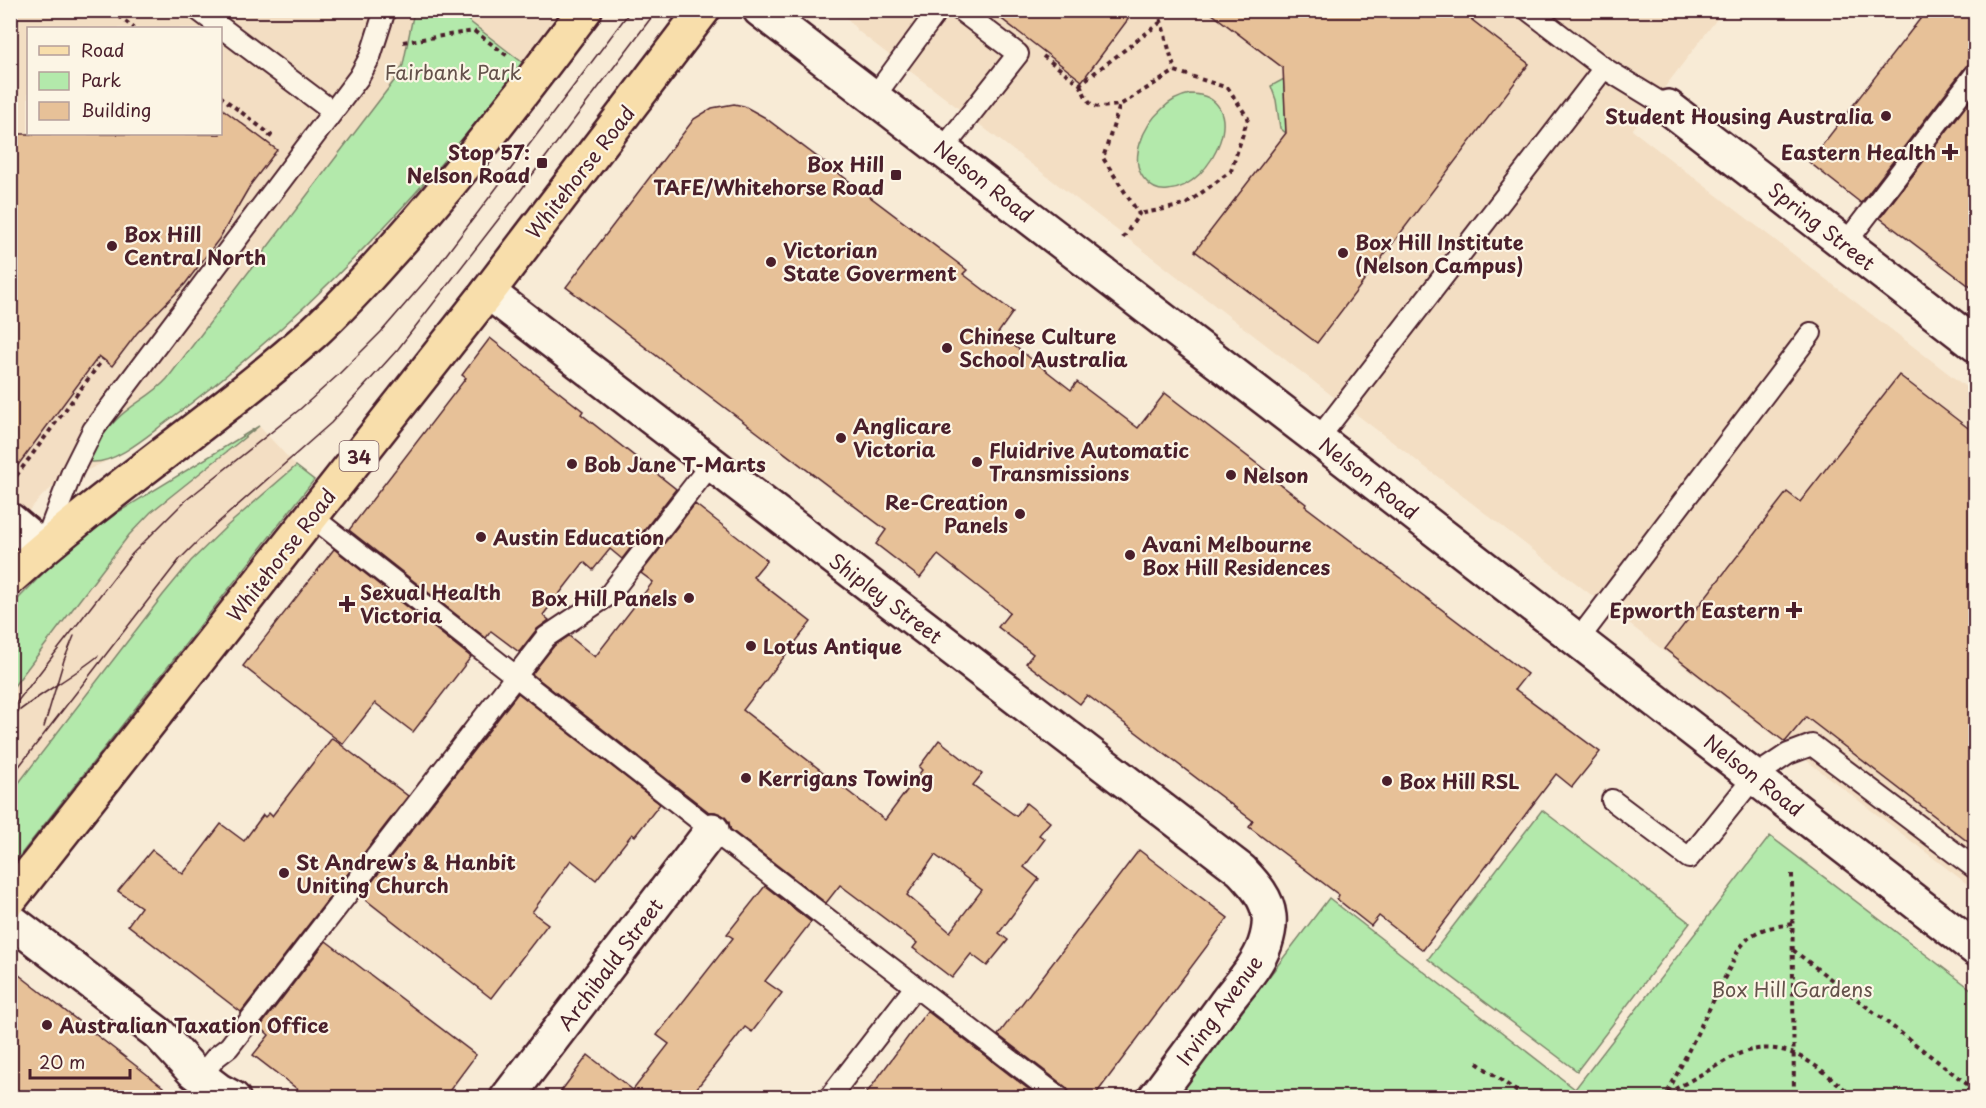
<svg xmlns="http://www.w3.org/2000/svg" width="1986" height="1108" viewBox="0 0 1986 1108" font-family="'Playpen Sans',sans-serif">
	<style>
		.built { fill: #f3dec3; fill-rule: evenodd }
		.green { fill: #b3e9ab; stroke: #7e846b; stroke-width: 1.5 }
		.building { fill: #e7c198; stroke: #4a1f2b; stroke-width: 1.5; fill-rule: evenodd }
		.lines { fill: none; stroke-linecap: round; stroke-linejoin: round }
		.service-casing { stroke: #4a1f2b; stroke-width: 24 }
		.minor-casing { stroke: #4a1f2b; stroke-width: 38 }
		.tertiary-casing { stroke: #4a1f2b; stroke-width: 38 }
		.primary-casing { stroke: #4a1f2b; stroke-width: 38 }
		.path { stroke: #4a1f2b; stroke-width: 4; stroke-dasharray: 4.5 4.5; stroke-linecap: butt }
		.service { stroke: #fcf5e5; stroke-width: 20 }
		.minor { stroke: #fcf5e5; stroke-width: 33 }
		.tertiary { stroke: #fcf5e5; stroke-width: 33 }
		.primary { stroke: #f8deab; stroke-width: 33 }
		.tram { stroke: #4a1f2b; stroke-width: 1.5 }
		.poi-dot { fill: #4a1f2b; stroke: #fcf5e5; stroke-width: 2 }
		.labels { text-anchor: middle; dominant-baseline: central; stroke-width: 4.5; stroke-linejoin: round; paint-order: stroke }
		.shield { fill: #fcf5e5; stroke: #7f5f63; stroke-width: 1.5 }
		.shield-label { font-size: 18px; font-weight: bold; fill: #4a1f2b }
		.park-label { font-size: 20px; fill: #64524b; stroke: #fcf5e5 }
		.poi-label { font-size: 20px; font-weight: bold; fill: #4a1f2b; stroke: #fcf5e5; text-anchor: start }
		.street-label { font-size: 20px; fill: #4a1f2b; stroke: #fcf5e5 }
	</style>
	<rect width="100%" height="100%" fill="#f8ebd6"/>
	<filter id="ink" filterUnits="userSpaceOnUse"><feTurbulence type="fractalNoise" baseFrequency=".0167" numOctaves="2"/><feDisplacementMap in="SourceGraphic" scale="12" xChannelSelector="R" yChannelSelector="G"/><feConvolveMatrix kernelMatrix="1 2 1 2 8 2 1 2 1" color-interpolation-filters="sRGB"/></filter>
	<g filter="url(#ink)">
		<g class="built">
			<path d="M11,11H562L473,128L372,242L323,289L276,332L182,410L140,441L107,461L54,486L43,495L11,530ZM28,28H220V134H28Z"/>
			<path d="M841,11H1723L1632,130L1975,394V890L858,31Z"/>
			<path d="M259,426L296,466L227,526L11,793L10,690L129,535L151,512Z"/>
		</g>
		<g class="green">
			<path d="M414,11H456L523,63C420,197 303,322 166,422C147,436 115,464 91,462L90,458C96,444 105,431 116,420C131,404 151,397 167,379L394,81L403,65Z"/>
			<path d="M1284,79L1286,133L1280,128L1276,100L1271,86Z"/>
			<path d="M1190,94C1254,95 1213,188 1168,190C1160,191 1152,188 1147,182C1126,162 1144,125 1162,109C1170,101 1180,96 1190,94Z"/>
			<path d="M259,426L151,512L129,535L11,690V608L17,600L62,554L120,511Z"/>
			<path d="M296,466L314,480L11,867V793L163,595L191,561L227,526Z"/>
			<path d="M1542,810L1690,923L1577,1071L1428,959Z"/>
			<path d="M1770,836L1975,992V1097H1177L1329,898L1575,1089Z"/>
		</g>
		<g class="building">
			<path d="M990,10H1135L1082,81Z"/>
			<path d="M1207,10H1459L1529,64L1317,343L1195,251L1286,133L1283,68Z"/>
			<path d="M1927,10H1976V61L1966,66L1861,203L1809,162Z"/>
			<path d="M1976,93V291L1880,218Z"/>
			<path d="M734,104L744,106L764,117L967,270L963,274L1013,312L998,333L1071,390L1077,382L1138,428L1165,393L1269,473L1268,475L1306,504L1305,506L1527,674L1515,689L1600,752L1572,787L1556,774L1423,950L1379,916L1371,926L1337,899L1339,895L1249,827L1253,821L1087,695L1080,704L1026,663L1033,654L998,627L1010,612L938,555L920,578L876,544L886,530L566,287L694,119L712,108Z"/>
			<path d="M220,107L277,150L251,184L219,239L185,284L137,333L112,366L99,356L10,476V134H220Z"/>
			<path d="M490,338L583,411L581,414L676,489L622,559L610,549L593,570L584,562L543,615L549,620L537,629L519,652L491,631L486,638L349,530L466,378L462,375Z"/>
			<path d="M1899,375L1976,434V848L1806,717L1785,742L1665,649L1787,492L1800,502Z"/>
			<path d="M695,504L767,560L753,577L811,622L743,710L885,820L922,770L919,767L939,740L982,774L973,785L1016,816L1026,803L1050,822L1039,835L1045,839L1024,867L1039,879L999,933L1008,940L987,966L971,954L952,978L913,948L917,943L840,885L826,903L730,829L729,822L724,816L715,812H709L532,674L554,646L569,636L595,657L653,582L641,573ZM935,855L982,890L950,932L907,895Z"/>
			<path d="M334,549L471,657L413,732L375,703L343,744L243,666Z"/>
			<path d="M518,693L660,804L635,836L632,834L596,880L571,860L532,912L548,924L491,998L361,896Z"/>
			<path d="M332,738L408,796L241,1012L128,925L141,907L118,891L152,850L183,874L221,824L244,841L263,815L265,817L269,813L272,816Z"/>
			<path d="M1139,850L1228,918L1093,1098H1072L1067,1088L998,1035Z"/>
			<path d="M765,886L811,922L765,981L782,993L752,1032L745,1027L689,1098H556L588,1055L633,1090L669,1044L657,1035L733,938L727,934Z"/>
			<path d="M326,941L476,1055L444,1098H309L253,1055L269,1035L260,1027Z"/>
			<path d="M10,968L144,1072L177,1098H10Z"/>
			<path d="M927,1011L1040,1098H863Z"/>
		</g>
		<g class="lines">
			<defs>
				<g id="service">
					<path d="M198,10L332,111"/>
					<path d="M1528,10L1604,68L1668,107"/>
					<path d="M874,97L938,10"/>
					<path d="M943,149L1018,54L960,10"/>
					<path d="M1845,244L1976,73"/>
					<path d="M1318,439L1604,68"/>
					<path d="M311,516L712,830L1060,1098"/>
					<path d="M45,542L72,472L93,430L359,77L370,57L385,10"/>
					<path d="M1578,640L1811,333"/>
					<path d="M1612,800L1689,858L1755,776L1788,754L1812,745L1976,869"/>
					<path d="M200,1077L216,1057L229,1047L546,637L609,595L711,464"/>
					<path d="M829,1098L915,987"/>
				</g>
				<g id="minor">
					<path d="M1668,107L1976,345"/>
					<path d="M488,292L1241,870C1253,883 1267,897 1269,916C1270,925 1268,935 1265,944C1258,965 1240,984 1227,1001C1203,1034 1179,1066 1155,1098"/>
					<path d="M10,520L43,548"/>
					<path d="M10,920L159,1034L193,1071L218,1090L233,1098"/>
					<path d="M507,1098L712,830"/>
				</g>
				<path id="tertiary" d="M760,10L1318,439L1976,949"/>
				<g id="primary">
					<path d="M10,578C107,490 217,419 314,332C339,309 363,283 386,257C457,179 521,95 585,10"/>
					<path d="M10,899L488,292L703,10"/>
				</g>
			</defs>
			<use href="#service" class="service-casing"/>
			<use href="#minor" class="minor-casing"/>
			<use href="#tertiary" class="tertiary-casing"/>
			<use href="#primary" class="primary-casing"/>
			<g class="path">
				<path d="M111,10L134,28"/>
				<path d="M1158,10L1175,71"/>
				<path d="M403,42L474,31L509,57"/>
				<path d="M1043,56L1080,84L1161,22"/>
				<path d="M1080,84C1092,111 1091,108 1120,105"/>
				<path d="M220,96L271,135L266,142"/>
				<path d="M1123,238L1139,214L1103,158L1120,105L1175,71L1228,88L1248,118L1231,171L1185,205L1139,214"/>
				<path d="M11,483L103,359"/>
				<path d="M1792,874L1794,1098"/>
				<path d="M1793,950L1976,1091"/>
				<path d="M1477,1063L1526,1098"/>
				<path d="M1205,1089L1212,1098"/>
				<path d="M1668,1092L1738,951C1753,928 1767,928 1792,924"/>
				<path d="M1659,1098L1736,1055C1787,1034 1818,1067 1855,1098"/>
			</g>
			<use href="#service" class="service"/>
			<use href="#minor" class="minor"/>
			<use href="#tertiary" class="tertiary"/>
			<use href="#primary" class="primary"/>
			<g class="tram">
				<path d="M10,711L132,554L185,501L299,410L337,376L381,332L433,272L631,10"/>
				<path d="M15,714C41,693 72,677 98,656"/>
				<path d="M44,727L64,660L74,636"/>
				<path d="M10,778L180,559L204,535L331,423L398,349L511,203L657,10"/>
			</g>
		</g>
	</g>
	<g class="poi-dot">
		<circle cx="1886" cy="116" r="6"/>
		<path d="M1947 143h6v6h6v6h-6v6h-6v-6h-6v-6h6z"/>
		<rect x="536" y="157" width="12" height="12" rx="3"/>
		<rect x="890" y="169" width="12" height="12" rx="3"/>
		<circle cx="112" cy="246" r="6"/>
		<circle cx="1343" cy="253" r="6"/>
		<circle cx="771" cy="262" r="6"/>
		<circle cx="947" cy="348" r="6"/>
		<circle cx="841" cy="438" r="6"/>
		<circle cx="977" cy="462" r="6"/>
		<circle cx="572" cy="464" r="6"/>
		<circle cx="1231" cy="475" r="6"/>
		<circle cx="1020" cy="514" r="6"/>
		<circle cx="481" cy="537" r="6"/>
		<circle cx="1130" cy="555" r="6"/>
		<circle cx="689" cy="598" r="6"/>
		<path d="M344 595h6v6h6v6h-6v6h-6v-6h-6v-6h6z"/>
		<path d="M1791 601h6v6h6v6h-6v6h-6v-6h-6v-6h6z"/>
		<circle cx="751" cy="646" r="6"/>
		<circle cx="746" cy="778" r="6"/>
		<circle cx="1387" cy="781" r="6"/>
		<circle cx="284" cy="873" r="6"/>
		<circle cx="47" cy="1025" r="6"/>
	</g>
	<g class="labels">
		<rect class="shield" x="339.5" y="441" width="39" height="30" rx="4.5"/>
		<g class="shield-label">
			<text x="359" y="456">34</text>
		</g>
		<g class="park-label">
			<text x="453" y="72">Fairbank Park</text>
			<text x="1792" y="989">Box Hill Gardens</text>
		</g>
		<g class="poi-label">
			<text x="1874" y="116" text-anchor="end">Student Housing Australia</text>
			<text x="530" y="152" text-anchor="end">Stop 57:<tspan x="530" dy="23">Nelson Road</tspan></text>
			<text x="1936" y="152" text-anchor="end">Eastern Health</text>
			<text x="884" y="164" text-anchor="end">Box Hill<tspan x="884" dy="23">TAFE/Whitehorse Road</tspan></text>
			<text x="124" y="234">Box Hill<tspan x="124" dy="23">Central North</tspan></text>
			<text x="1355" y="242">Box Hill Institute<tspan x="1355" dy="23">(Nelson Campus)</tspan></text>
			<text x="783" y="250">Victorian<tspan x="783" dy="23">State Goverment</tspan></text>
			<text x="959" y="336">Chinese Culture<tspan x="959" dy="23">School Australia</tspan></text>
			<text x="853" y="426">Anglicare<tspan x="853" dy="23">Victoria</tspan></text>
			<text x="989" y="450">Fluidrive Automatic<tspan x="989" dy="23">Transmissions</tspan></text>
			<text x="584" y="464">Bob Jane T-Marts</text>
			<text x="1243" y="475">Nelson</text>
			<text x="1008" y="502" text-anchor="end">Re-Creation<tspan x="1008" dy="23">Panels</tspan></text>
			<text x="493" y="537">Austin Education</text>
			<text x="1142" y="544">Avani Melbourne<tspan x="1142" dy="23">Box Hill Residences</tspan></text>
			<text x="360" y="592">Sexual Health<tspan x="360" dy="23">Victoria</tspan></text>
			<text x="677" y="598" text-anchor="end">Box Hill Panels</text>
			<text x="1780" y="610" text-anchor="end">Epworth Eastern</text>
			<text x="763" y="646">Lotus Antique</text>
			<text x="758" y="778">Kerrigans Towing</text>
			<text x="1399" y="781">Box Hill RSL</text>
			<text x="296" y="862">St Andrew’s &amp; Hanbit<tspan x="296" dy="23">Uniting Church</tspan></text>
			<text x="59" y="1025">Australian Taxation Office</text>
		</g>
		<g class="street-label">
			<text transform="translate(580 172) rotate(-52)">Whitehorse Road</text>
			<text transform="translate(984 181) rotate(38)">Nelson Road</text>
			<text transform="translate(1822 226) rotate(38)">Spring Street</text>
			<text transform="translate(1369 478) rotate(38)">Nelson Road</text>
			<text transform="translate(281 555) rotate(-52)">Whitehorse Road</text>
			<text transform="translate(886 598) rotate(37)">Shipley Street</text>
			<text transform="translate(1754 775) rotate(38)">Nelson Road</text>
			<text transform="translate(610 964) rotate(-53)">Archibald Street</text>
			<text transform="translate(1219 1010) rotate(-54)">Irving Avenue</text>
		</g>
	</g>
	<rect width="1986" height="1108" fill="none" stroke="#fcf5e5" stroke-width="36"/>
	<rect x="18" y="18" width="1950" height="1072" fill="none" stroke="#4a1f2b" stroke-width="2" filter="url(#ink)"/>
	<rect x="27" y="27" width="195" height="108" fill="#fcf5e5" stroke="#b59f9b" stroke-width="1.5"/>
	<rect x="39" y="46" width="30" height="9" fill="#f8deab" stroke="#b59f9b" stroke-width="1.5"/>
	<text x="81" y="57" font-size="18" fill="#4a1f2b">Road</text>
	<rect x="39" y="72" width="30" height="18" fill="#b3e9ab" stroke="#b59f9b" stroke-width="1.5"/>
	<text x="81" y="87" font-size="18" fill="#4a1f2b">Park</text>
	<rect x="39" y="102" width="30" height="18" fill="#e7c198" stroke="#b59f9b" stroke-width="1.5"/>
	<text x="81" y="117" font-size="18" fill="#4a1f2b">Building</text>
	<path d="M30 1069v9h100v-9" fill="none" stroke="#4a1f2b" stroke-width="3"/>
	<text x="39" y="1069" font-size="18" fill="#4a1f2b" stroke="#fcf5e5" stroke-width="4.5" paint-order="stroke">20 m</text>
</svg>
